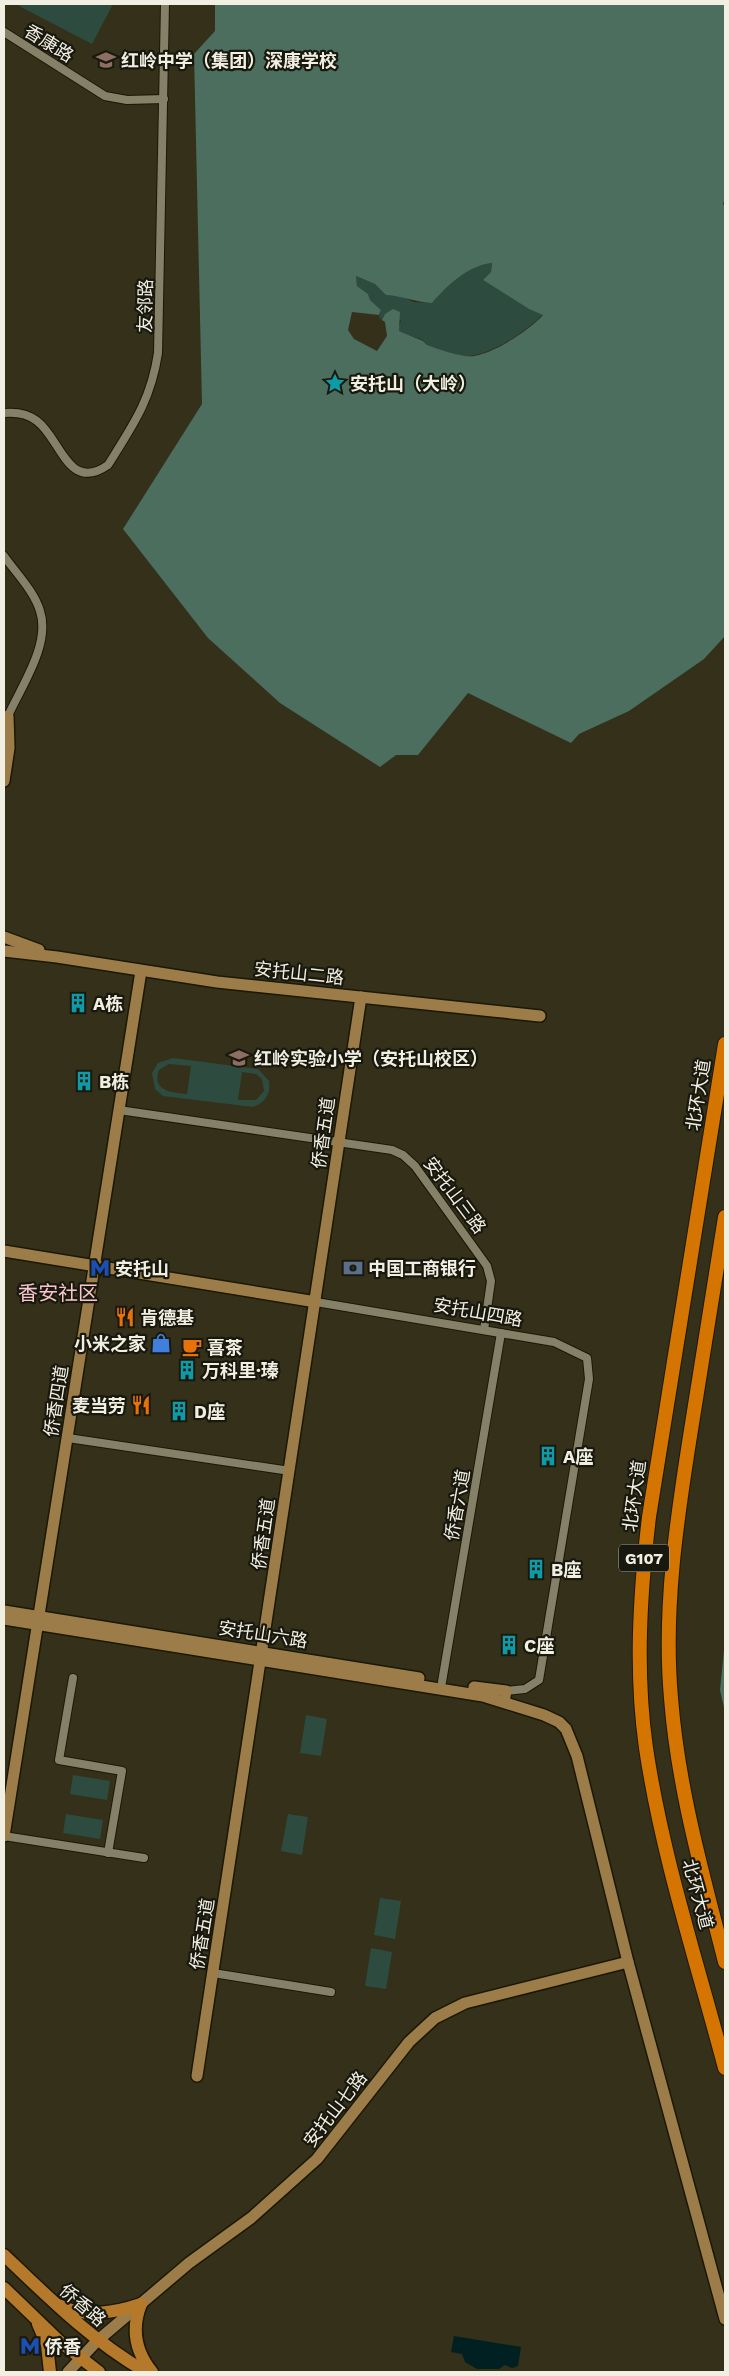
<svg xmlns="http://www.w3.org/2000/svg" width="729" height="2376" viewBox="0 0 729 2376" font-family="'Work Sans','Noto Sans SC',sans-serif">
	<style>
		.green { fill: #2d4c3f; fill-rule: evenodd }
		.forest { fill: #4b6e5e; fill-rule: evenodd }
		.water { fill: #002022 }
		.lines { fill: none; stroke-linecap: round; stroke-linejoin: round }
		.street-casing { stroke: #1c1804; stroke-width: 10 }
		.secondary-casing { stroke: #1c1804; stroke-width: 14 }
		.primary-casing { stroke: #1c1804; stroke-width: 15 }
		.highway-casing { stroke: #1c1804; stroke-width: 16 }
		.street { stroke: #858068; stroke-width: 8 }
		.secondary { stroke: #9c7d49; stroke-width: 11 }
		.primary { stroke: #b4792a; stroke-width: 12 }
		.highway { stroke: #d37500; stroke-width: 14 }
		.labels { text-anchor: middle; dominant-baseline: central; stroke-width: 4.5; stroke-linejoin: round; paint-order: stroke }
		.shield { fill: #19180e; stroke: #b0aea2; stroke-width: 1 }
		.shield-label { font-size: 16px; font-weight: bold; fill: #f1efe2 }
		.street-label { font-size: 18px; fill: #f1efe2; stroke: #19180e }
		.poi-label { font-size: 18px; font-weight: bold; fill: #f1efe2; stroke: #19180e; text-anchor: start }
		.quarter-label { font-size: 20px; fill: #f9c5cd; stroke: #19180e }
	</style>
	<rect width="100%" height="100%" fill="#34301a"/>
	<g class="green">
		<path d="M21,4H113L92,44L19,6Z"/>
		<path d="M492,263L491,272L483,280L529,309L543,314C527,331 491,355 467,356C458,357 437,348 427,345L423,340L398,331L401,320L385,314L382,320L379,317L381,310L370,300L368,294L357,286L356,276L375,284L386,295L403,296L413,302L432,303C448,285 467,266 492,263Z"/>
		<path d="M173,1058L258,1069L269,1081C271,1094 265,1103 253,1107L163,1096L155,1089L152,1073L158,1063ZM169,1064L191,1066L187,1094C173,1093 151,1091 159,1070ZM242,1072L256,1074L262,1079L264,1091L256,1100H238Z"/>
		<path d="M306,1715L327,1719L321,1756L300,1753Z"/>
		<path d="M73,1775L110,1781L107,1800L70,1794Z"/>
		<path d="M66,1814L103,1820L100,1839L63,1833Z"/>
		<path d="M288,1814L308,1817L302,1855L281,1851Z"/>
		<path d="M380,1898L401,1901L395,1939L374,1935Z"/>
		<path d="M371,1948L392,1952L386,1989L365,1986Z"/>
	</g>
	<g class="forest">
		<path d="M215,4H725V198L723,204L725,207V636L704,659L629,711L579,734L571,743L468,693L418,755H396L380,767L280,703L208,638L123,529L202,404L194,54L215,31ZM492,263L491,272L483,280L529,309L543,315C530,330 485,360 465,356C452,354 439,349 427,345L423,341L399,331L400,312L393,309L385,314L382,320L385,322L387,336L377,351L354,339L348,330L352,312L379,315L381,310L370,300L368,294L357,286L356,276L375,284L386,295C402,296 416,302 432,303C448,285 467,266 492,263Z"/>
		<path d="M725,1641V1712L720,1690Z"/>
	</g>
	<path class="water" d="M454,2336L521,2347L518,2366L512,2368L505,2365L499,2369H477L465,2362L462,2354L451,2352Z"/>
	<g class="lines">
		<defs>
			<g id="street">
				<path d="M4,32L105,96L127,100L164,99"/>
				<path d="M4,413C15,412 28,414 37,421C61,439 68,493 108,465C133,425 151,400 158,353L165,4"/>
				<path d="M4,556C16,573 34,591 40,611C51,644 21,687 8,716"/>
				<path d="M119,1110L392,1150L403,1155L415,1166L487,1266L491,1281L484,1330"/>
				<path d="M316,1302L554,1342L587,1358L589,1379L539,1680L525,1689L506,1691"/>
				<path d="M68,1438L290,1471"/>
				<path d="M73,1678L59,1760L122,1771L108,1853"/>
				<path d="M442,1682L501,1333"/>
				<path d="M4,1836L144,1858"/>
				<path d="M213,1973L331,1992"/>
			</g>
			<g id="secondary">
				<path d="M4,781L9,748L8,716"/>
				<path d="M4,937L39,950"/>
				<path d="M4,951L57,957L217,982L540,1016"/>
				<path d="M4,1251L316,1302"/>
				<path d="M4,1611L419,1678"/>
				<path d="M4,1619L483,1696L544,1715L559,1722L566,1729L577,1756L628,1962L725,2319"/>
				<path d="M474,1687L506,1691L504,1702"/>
				<path d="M4,1836L141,971"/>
				<path d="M197,2076L361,997"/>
				<path d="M68,2372L97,2341L189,2263L251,2218L317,2159L409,2042L435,2018L465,2003L628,1962"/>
			</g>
			<g id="primary">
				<path d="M4,2255C49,2298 92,2341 146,2372"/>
				<path d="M4,2288L59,2341L99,2372"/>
				<path d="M141,2304C131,2329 135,2351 152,2372"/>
				<path d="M58,2305C85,2318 114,2313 141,2304"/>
				<path d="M38,2324L47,2345L50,2372"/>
			</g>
			<g id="highway">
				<path d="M725,1044L649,1517C640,1594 635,1671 646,1748C662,1856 697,1962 725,2068"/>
				<path d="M725,1217C714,1288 702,1359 691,1430C677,1518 663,1609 671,1698C678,1789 703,1875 725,1962"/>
			</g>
		</defs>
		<use href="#street" class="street-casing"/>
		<use href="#secondary" class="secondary-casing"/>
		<use href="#primary" class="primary-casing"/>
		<use href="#highway" class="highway-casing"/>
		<use href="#street" class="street"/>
		<use href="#secondary" class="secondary"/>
		<use href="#primary" class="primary"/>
		<use href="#highway" class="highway"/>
	</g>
	<defs>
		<symbol id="school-bare" viewBox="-9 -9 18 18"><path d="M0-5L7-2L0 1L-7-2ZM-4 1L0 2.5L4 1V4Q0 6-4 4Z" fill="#8d6e63" stroke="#19180e" stroke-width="2.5" paint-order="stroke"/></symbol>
		<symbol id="sight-bare" viewBox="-9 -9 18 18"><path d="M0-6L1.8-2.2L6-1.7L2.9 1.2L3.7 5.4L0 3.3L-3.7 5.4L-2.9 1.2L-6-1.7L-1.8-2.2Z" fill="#0f9aa8" stroke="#19180e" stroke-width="2.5" paint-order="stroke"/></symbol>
		<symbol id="building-bare" viewBox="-9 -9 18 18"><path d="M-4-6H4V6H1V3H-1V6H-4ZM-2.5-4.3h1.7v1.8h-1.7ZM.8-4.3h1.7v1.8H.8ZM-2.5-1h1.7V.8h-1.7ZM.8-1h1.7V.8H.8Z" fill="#0f9aa8" stroke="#19180e" stroke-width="2.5" paint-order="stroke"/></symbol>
		<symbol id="metro-bare" viewBox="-9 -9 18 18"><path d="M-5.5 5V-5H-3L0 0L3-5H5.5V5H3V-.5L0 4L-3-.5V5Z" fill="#1a4fb4" stroke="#19180e" stroke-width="2.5" paint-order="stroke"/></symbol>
		<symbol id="bank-bare" viewBox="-9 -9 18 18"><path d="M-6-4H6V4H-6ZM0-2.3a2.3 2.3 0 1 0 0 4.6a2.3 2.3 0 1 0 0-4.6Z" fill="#5c6f8a" stroke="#19180e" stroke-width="2.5" paint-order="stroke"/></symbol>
		<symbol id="restaurant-bare" viewBox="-9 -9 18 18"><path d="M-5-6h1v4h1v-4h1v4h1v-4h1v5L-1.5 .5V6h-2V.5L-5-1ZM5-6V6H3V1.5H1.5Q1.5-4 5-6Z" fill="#e8710a" stroke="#19180e" stroke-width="2.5" paint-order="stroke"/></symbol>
		<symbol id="shop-bare" viewBox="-9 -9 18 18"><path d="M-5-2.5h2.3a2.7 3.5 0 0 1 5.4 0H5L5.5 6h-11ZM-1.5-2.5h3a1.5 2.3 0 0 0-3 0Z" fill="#3f7fe0" stroke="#19180e" stroke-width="2.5" paint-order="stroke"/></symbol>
		<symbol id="cafe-bare" viewBox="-9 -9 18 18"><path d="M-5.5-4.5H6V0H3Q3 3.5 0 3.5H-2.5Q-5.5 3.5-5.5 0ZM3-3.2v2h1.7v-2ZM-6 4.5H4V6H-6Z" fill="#e8710a" stroke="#19180e" stroke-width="2.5" paint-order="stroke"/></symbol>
	</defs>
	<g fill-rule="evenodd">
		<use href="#school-bare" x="92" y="46" width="28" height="28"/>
		<use href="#sight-bare" x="321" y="369" width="28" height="28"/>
		<use href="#building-bare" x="64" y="989" width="28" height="28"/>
		<use href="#school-bare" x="225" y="1044" width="28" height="28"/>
		<use href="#building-bare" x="70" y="1067" width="28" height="28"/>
		<use href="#metro-bare" x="86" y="1254" width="28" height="28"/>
		<use href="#bank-bare" x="339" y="1254" width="28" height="28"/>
		<use href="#restaurant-bare" x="111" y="1303" width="28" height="28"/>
		<use href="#shop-bare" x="147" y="1329" width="28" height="28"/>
		<use href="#cafe-bare" x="178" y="1333" width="28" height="28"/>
		<use href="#building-bare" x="173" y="1356" width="28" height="28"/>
		<use href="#restaurant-bare" x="127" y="1391" width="28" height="28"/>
		<use href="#building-bare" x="165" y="1397" width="28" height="28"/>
		<use href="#building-bare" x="534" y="1442" width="28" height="28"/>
		<use href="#building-bare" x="522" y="1555" width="28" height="28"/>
		<use href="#building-bare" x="495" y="1631" width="28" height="28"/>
		<use href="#metro-bare" x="16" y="2332" width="28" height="28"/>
	</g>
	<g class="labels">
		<rect class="shield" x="619" y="1544.5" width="50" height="27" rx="4"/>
		<g class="shield-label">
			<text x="644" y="1558">G107</text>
		</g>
		<g class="street-label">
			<text transform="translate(49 43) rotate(32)">香康路</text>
			<text transform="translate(145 306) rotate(-89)">友邻路</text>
			<text transform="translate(299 973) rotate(6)">安托山二路</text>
			<text transform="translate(698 1095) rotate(-81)">北环大道</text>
			<text transform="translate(323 1133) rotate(-82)">侨香五道</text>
			<text transform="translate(455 1195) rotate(53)">安托山三路</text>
			<text transform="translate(478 1312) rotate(10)">安托山四路</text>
			<text transform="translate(56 1401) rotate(-81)">侨香四道</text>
			<text transform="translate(634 1496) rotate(-82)">北环大道</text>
			<text transform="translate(457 1505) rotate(-80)">侨香六道</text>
			<text transform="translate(263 1534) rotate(-82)">侨香五道</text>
			<text transform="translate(263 1634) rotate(9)">安托山六路</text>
			<text transform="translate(698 1894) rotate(75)">北环大道</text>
			<text transform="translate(202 1934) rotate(-81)">侨香五道</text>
			<text transform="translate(335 2109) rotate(-52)">安托山七路</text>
			<text transform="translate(83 2305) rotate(41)">侨香路</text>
		</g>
		<g class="poi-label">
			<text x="121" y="60">红岭中学（集团）深康学校</text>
			<text x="350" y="383">安托山（大岭）</text>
			<text x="93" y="1003">A栋</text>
			<text x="254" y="1058">红岭实验小学（安托山校区）</text>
			<text x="99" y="1081">B栋</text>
			<text x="115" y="1268">安托山</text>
			<text x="368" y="1268">中国工商银行</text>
			<text x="140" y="1317">肯德基</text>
			<text x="146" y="1343" text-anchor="end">小米之家</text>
			<text x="207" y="1347">喜茶</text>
			<text x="202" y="1370">万科里·瑧</text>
			<text x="126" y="1405" text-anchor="end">麦当劳</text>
			<text x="194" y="1411">D座</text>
			<text x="563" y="1456">A座</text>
			<text x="551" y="1569">B座</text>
			<text x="524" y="1645">C座</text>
			<text x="45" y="2346">侨香</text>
		</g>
		<g class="quarter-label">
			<text x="58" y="1293">香安社区</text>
		</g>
	</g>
	<rect width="729" height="2376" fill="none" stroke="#f1efe2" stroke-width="10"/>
</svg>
